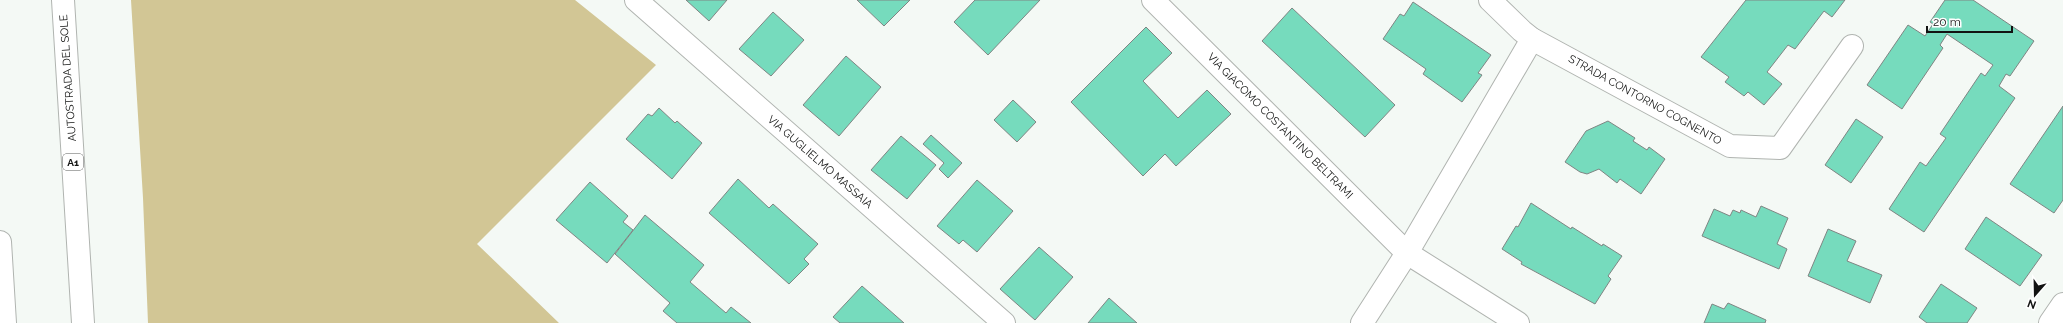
<svg xmlns="http://www.w3.org/2000/svg" width="2063" height="323" viewBox="0 0 2063 323" font-family="Raleway,sans-serif">
	<style>
		.green { fill: #d2c695 }
		.building { fill: #76dbbd; stroke: #7f8583 }
		.lines { fill: none; stroke-linecap: round; stroke-linejoin: round }
		.minor-casing { stroke: #b0b4b0; stroke-width: 24 }
		.highway-casing { stroke: #b0b4b0; stroke-width: 24 }
		.minor { stroke: #fff; stroke-width: 22 }
		.highway { stroke: #fff; stroke-width: 22 }
		.labels { text-anchor: middle; dominant-baseline: central; stroke-width: 3.5; stroke-linejoin: round; paint-order: stroke }
		.shield { fill: #fff; stroke: #595a59; stroke-width: 1 }
		.shield-label { font-size: 10px; font-weight: bold; fill: #121312 }
		.street-label { font-size: 11px; fill: #121312; stroke: #fff }
	</style>
	<rect width="100%" height="100%" fill="#f4f9f5"/>
	<path class="green" d="M131,0H575L656,65L477,244L559,323H148L143,198Z"/>
	<g class="building">
		<path d="M686,0H727L709,21Z"/>
		<path d="M857,0H910L884,26Z"/>
		<path d="M975,0H1040L988,55L954,22Z"/>
		<path d="M1746,0H1845L1832,17L1824,11L1795,49L1788,45L1767,72L1782,84L1764,105L1748,92L1744,96L1725,82L1729,77L1701,57Z"/>
		<path d="M1945,0H1973L2034,41L2010,76L2006,74L1999,86L2015,98L1924,232L1889,209L1920,162L1926,166L1946,138L1940,134L1981,73L1985,76L1993,65L1947,34L1940,45L1943,48L1902,109L1867,85L1908,25L1925,36L1933,24L1930,22Z"/>
		<path d="M1413,2L1491,55L1478,73L1482,75L1462,102L1423,74L1426,69L1383,39L1400,14L1404,16Z"/>
		<path d="M1292,8L1395,105L1365,137L1262,41Z"/>
		<path d="M773,12L804,40L771,76L739,49Z"/>
		<path d="M1146,27L1172,53L1143,81L1178,118L1207,90L1231,114L1176,166L1165,154L1143,176L1071,102Z"/>
		<path d="M846,56L881,87L839,136L803,105Z"/>
		<path d="M1013,100L1036,122L1017,142L994,120Z"/>
		<path d="M2063,106V200L2054,213L2010,184Z"/>
		<path d="M659,108L675,123L677,121L702,143L672,179L626,139L648,114L652,116Z"/>
		<path d="M1856,119L1883,137L1851,183L1825,165Z"/>
		<path d="M1608,121L1635,138L1633,141L1647,150L1649,147L1665,159L1641,194L1620,179L1617,183L1599,169L1587,174L1580,172L1565,162L1586,131Z"/>
		<path d="M931,135L962,163L948,178L939,169L944,163L923,144Z"/>
		<path d="M901,136L936,165L907,199L871,170Z"/>
		<path d="M738,179L769,208L773,204L818,244L804,259L809,264L789,284L709,213Z"/>
		<path d="M977,180L1013,211L977,252L963,240L959,244L937,226Z"/>
		<path d="M590,182L628,216L623,222L633,230L607,263L556,220Z"/>
		<path d="M1531,203L1571,229L1572,227L1602,246L1603,244L1622,256L1608,276L1611,279L1595,304L1521,264L1522,262L1502,249L1516,226L1518,227Z"/>
		<path d="M1761,206L1788,218L1777,244L1787,249L1779,269L1702,236L1714,209L1730,216L1733,210L1740,213L1741,210L1756,217Z"/>
		<path d="M645,215L704,265L690,282L726,313L731,307L751,323H677L663,311L670,303L615,254Z"/>
		<path d="M1986,217L2042,255L2020,286L1965,249Z"/>
		<path d="M1828,229L1856,241L1847,261L1882,275L1870,303L1808,276Z"/>
		<path d="M1039,247L1073,277L1035,320L1000,289Z"/>
		<path d="M1941,284L1977,308L1967,323H1927L1919,317Z"/>
		<path d="M862,286L904,323H840L833,317Z"/>
		<path d="M1109,298L1137,323H1088Z"/>
		<path d="M1728,303L1766,320L1765,323H1704L1712,304L1724,309Z"/>
	</g>
	<g class="lines">
		<defs>
			<g id="minor">
				<path d="M636,0L1004,323"/>
				<path d="M1153,0L1407,253L1518,323"/>
				<path d="M1490,0L1522,31L1532,39L1730,146L1780,148L1852,46"/>
				<path d="M1362,323L1407,253L1532,39"/>
				<path d="M2050,323L2063,304"/>
			</g>
			<g id="highway">
				<path d="M63,0L83,323"/>
				<path d="M0,242L5,323"/>
			</g>
		</defs>
		<use href="#minor" class="minor-casing"/>
		<use href="#highway" class="highway-casing"/>
		<use href="#minor" class="minor"/>
		<use href="#highway" class="highway"/>
	</g>
	<g class="labels">
		<rect class="shield" x="63" y="154" width="20" height="16" rx="3"/>
		<g class="shield-label">
			<text x="73" y="162">A1</text>
		</g>
		<g class="street-label">
			<text transform="translate(68 78) rotate(-94)">AUTOSTRADA DEL SOLE</text>
			<text transform="translate(1645 100) rotate(29)">STRADA CONTORNO COGNENTO</text>
			<text transform="translate(1280 126) rotate(45)">VIA GIACOMO COSTANTINO BELTRAMI</text>
			<text transform="translate(820 162) rotate(41)">VIA GUGLIELMO MASSAIA</text>
		</g>
	</g>
	<g transform="translate(2035 295) rotate(200)" stroke="#ffffff" stroke-width="3" paint-order="stroke">
	<path d="M0-3L7 15L0 10L-7 15Z" fill="#121312"/>
	<text y="-6" font-size="11" font-weight="bold" text-anchor="middle" fill="#121312">N</text>
	</g>
	<path d="M1927 26v6h85v-6" fill="none" stroke="#121312" stroke-width="2"/>
	<text x="1933" y="26" font-size="12" fill="#121312" stroke="#ffffff" stroke-width="3" paint-order="stroke">20 m</text>
</svg>
